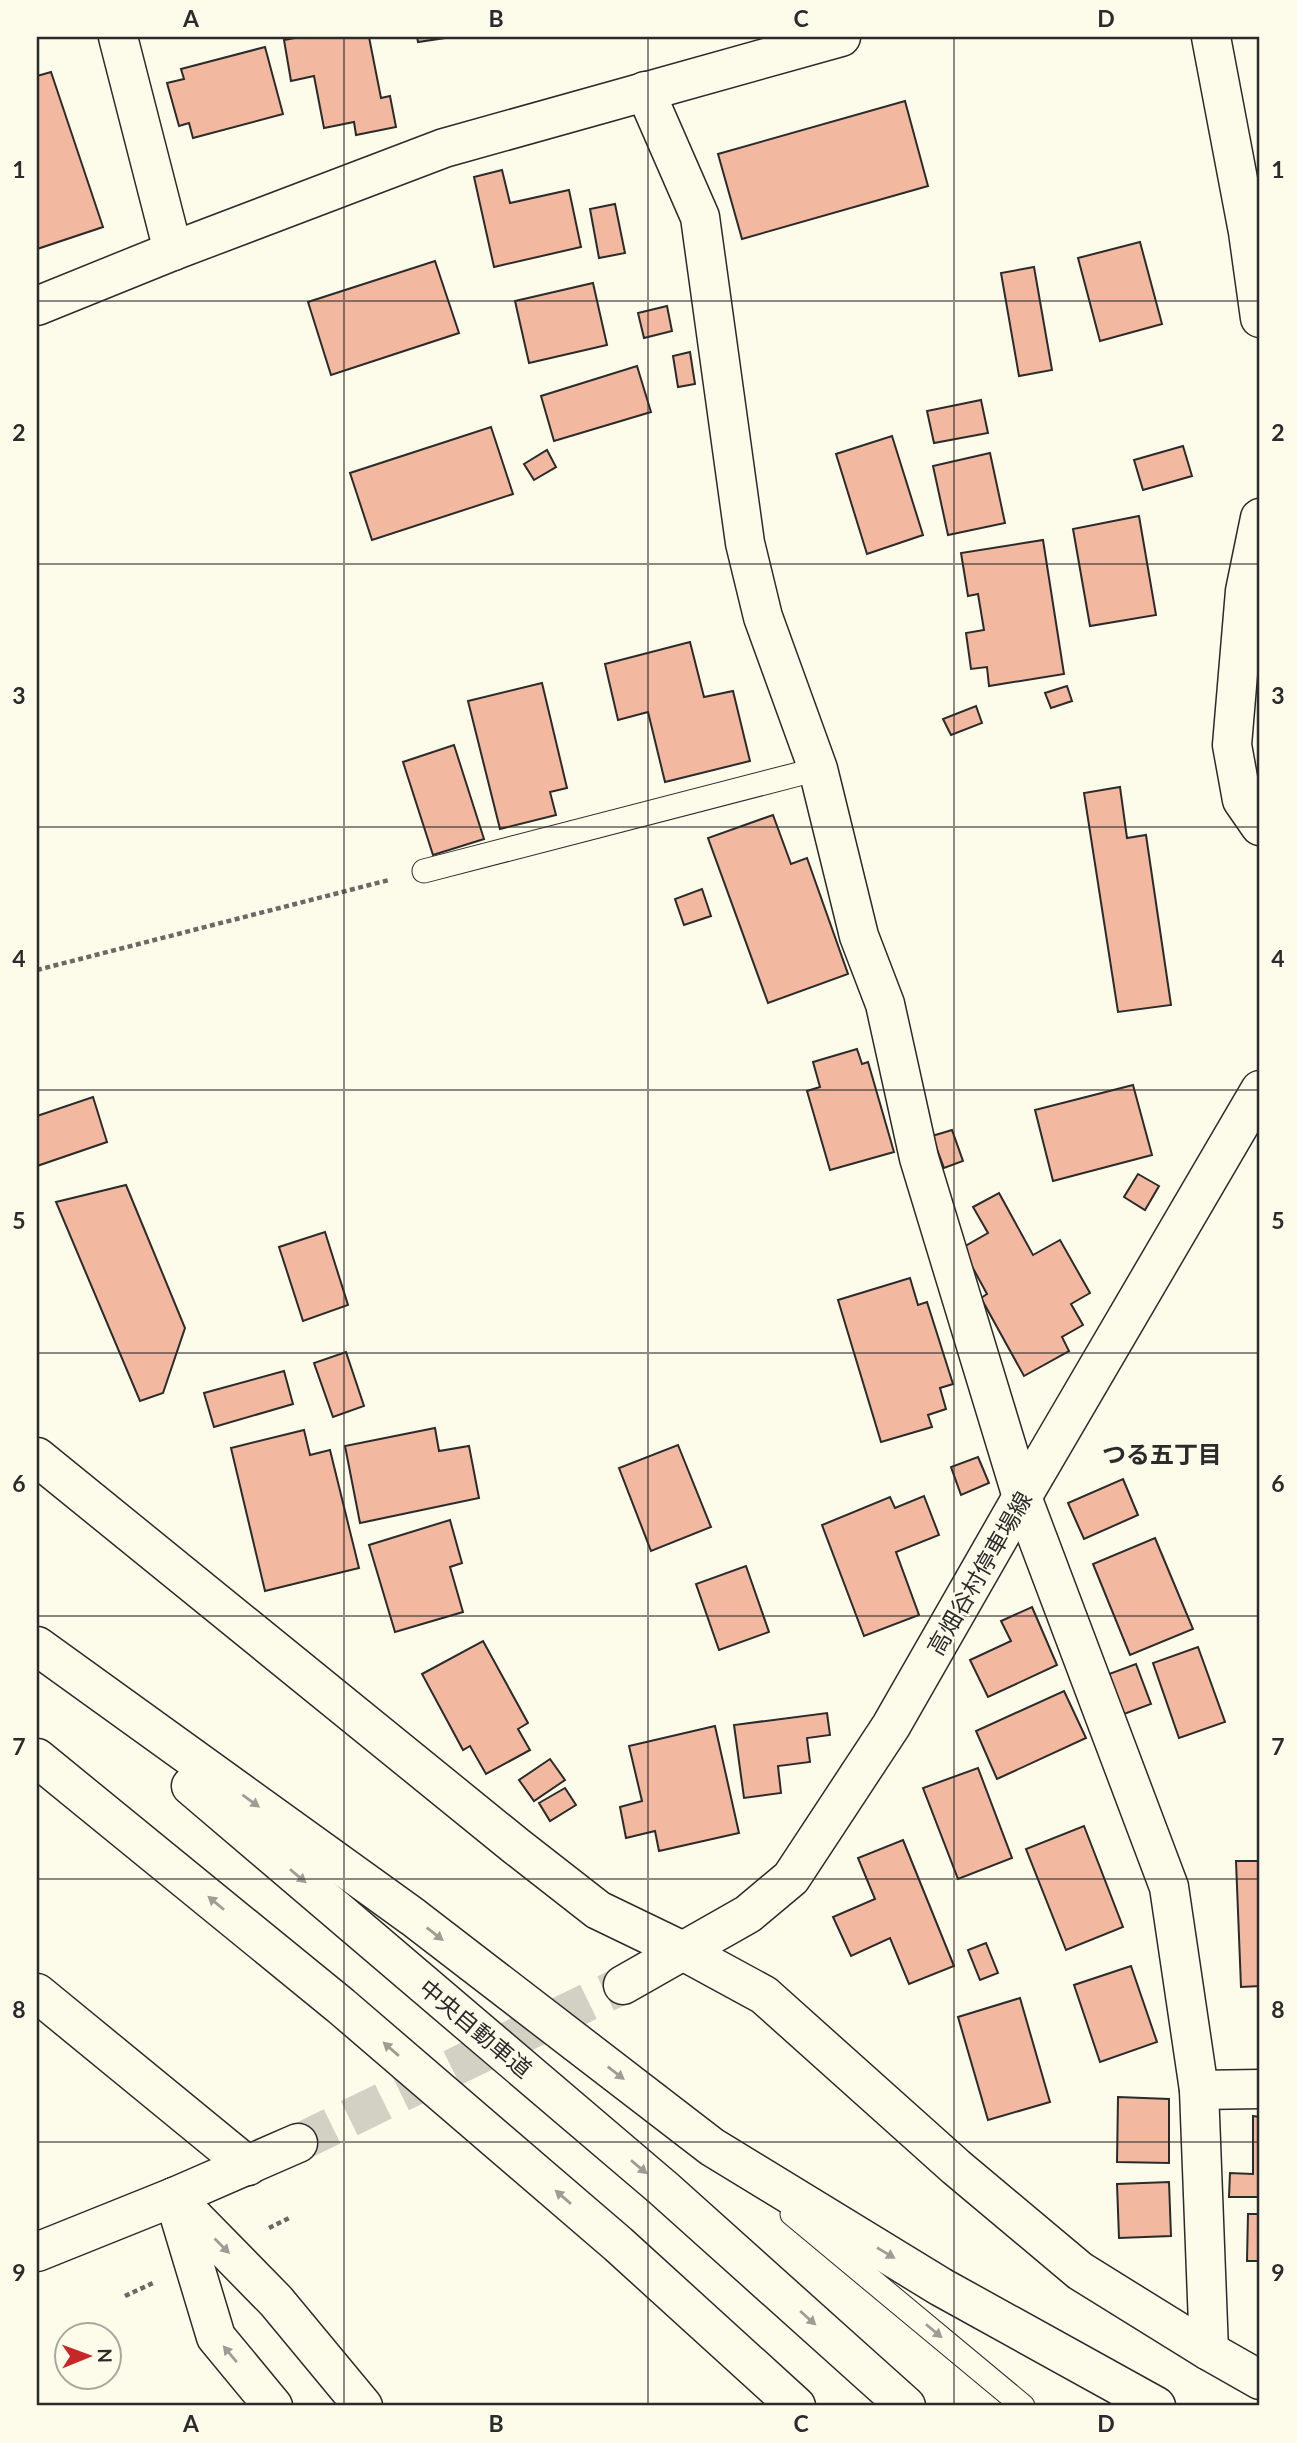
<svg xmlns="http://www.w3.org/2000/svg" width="1297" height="2443" viewBox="0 0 1297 2443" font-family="Lato,'Noto Sans JP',sans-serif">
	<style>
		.building { fill: #f2b8a0; stroke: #2b2b2b; stroke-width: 2 }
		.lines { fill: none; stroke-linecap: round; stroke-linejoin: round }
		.secondary-tunnel { stroke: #d3d1c4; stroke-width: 38; stroke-dasharray: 38 19; stroke-linecap: butt }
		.service-casing { stroke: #2b2b2b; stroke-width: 25 }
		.minor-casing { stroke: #2b2b2b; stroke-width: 41 }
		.secondary-casing { stroke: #2b2b2b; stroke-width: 41 }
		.primary-casing { stroke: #2b2b2b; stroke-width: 41 }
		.motorway-casing { stroke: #2b2b2b; stroke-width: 41 }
		.path { stroke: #6a6964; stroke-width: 4.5; stroke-dasharray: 5 3.5; stroke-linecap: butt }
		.service { stroke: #fdfbea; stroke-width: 23 }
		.minor { stroke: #fdfbea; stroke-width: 38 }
		.secondary { stroke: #fdfbea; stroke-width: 38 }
		.primary { stroke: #fdfbea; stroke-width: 38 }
		.motorway { stroke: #fdfbea; stroke-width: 38 }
		.oneway { fill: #9e9d94 }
		.grid { fill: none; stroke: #2b2b2b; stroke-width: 2; stroke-opacity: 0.55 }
		.labels { text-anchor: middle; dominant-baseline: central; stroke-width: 5; stroke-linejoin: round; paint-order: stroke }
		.street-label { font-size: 23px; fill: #2b2b2b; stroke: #fdfbea }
		.neighbourhood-label { font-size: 24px; font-weight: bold; fill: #2b2b2b; stroke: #fdfbea }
		.neatline { fill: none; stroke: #2b2b2b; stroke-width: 2.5 }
		.grid-label { font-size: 23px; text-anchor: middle; font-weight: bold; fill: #2b2b2b }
	</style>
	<rect width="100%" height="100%" fill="#fdfbea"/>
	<g class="building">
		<path d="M300,37H369L381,98L390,96L396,127L356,135L354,122L324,128L314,76L291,81L284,40Z"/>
		<path d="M417,37H452L418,42Z"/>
		<path d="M265,47L283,114L193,138L189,123L179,126L167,83L184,79L181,69Z"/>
		<path d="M51,72L103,227L37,249V76Z"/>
		<path d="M905,101L928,186L742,239L718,154Z"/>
		<path d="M502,170L510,203L569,190L581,247L494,267L474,177Z"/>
		<path d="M615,204L625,253L599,258L590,209Z"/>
		<path d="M1140,242L1162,324L1100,341L1078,258Z"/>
		<path d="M435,261L459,333L331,375L308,302Z"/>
		<path d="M1034,267L1052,370L1019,376L1001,273Z"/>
		<path d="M593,283L607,345L529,363L515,301Z"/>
		<path d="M667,306L672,331L644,338L638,313Z"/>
		<path d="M690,352L695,384L678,387L673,356Z"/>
		<path d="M637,366L651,412L554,441L541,396Z"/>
		<path d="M981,400L988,433L934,443L927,411Z"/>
		<path d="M491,427L513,494L372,540L350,473Z"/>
		<path d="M892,436L923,535L867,554L836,454Z"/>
		<path d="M1183,446L1192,476L1143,490L1134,460Z"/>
		<path d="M547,450L556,467L534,480L524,464Z"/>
		<path d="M990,453L1005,523L948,535L933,466Z"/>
		<path d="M1139,516L1156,615L1090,626L1073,529Z"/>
		<path d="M1043,540L1064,674L989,686L987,667L971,669L966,633L984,630L978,594L968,596L961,553Z"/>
		<path d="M690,642L704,697L733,691L750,761L665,782L648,712L618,720L605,664Z"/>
		<path d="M542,683L567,788L550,792L556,815L500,829L468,701Z"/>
		<path d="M1067,686L1072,701L1051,708L1045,693Z"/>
		<path d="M976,706L982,723L951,735L943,719Z"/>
		<path d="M454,745L484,839L433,855L403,762Z"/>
		<path d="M1120,787L1127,838L1146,835L1171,1005L1118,1012L1084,793Z"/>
		<path d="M773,815L791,864L807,858L848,974L768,1003L708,838Z"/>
		<path d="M702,889L711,916L684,925L675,899Z"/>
		<path d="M857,1049L862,1064L868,1062L894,1152L830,1170L807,1091L820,1087L813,1062Z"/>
		<path d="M1133,1085L1152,1155L1053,1181L1035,1110Z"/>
		<path d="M93,1097L107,1142L37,1166V1116Z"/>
		<path d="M952,1130L963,1161L944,1168L932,1136Z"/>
		<path d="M1138,1174L1159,1186L1145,1210L1124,1197Z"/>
		<path d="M126,1185L185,1328L163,1393L140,1401L56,1202Z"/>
		<path d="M999,1193L1033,1255L1060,1240L1090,1293L1071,1304L1083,1325L1062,1337L1069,1351L1024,1376L981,1298L987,1294L962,1248L988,1233L973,1207Z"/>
		<path d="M325,1232L348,1305L303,1321L279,1247Z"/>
		<path d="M910,1278L918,1305L927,1302L953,1384L940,1388L946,1409L928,1415L932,1427L881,1442L838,1300Z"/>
		<path d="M346,1352L364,1406L333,1417L314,1363Z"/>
		<path d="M284,1371L293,1404L214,1427L204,1393Z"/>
		<path d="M435,1428L439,1451L469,1446L479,1498L360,1523L345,1446Z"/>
		<path d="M304,1430L310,1455L330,1450L359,1568L265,1591L231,1448Z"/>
		<path d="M678,1445L711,1527L651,1551L619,1468Z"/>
		<path d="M978,1457L989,1483L961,1495L951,1467Z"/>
		<path d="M1123,1479L1138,1515L1084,1539L1068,1503Z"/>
		<path d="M924,1496L939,1535L896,1552L919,1615L864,1636L822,1525L890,1497L895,1508Z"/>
		<path d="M450,1520L462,1563L450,1567L463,1612L395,1632L369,1545Z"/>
		<path d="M1155,1538L1193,1629L1130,1655L1093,1564Z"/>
		<path d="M746,1566L769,1632L719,1650L696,1584Z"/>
		<path d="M1032,1607L1057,1665L988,1697L970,1660L1011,1641L1001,1621Z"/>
		<path d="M483,1641L528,1723L518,1729L530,1750L486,1774L470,1746L463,1750L422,1674Z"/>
		<path d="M1198,1647L1225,1722L1179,1738L1153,1663Z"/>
		<path d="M1136,1664L1151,1704L1124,1714L1109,1674Z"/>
		<path d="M1064,1691L1086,1738L997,1779L976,1731Z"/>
		<path d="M827,1713L830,1735L807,1738L810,1762L778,1766L781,1793L744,1798L734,1725Z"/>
		<path d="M715,1726L739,1833L659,1851L655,1831L626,1838L620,1807L642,1801L629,1746Z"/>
		<path d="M550,1759L565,1780L534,1801L519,1780Z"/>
		<path d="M978,1768L1012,1858L958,1879L923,1788Z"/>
		<path d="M565,1788L576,1805L550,1821L539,1803Z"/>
		<path d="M1084,1826L1123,1927L1066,1950L1026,1849Z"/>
		<path d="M903,1840L954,1966L909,1984L890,1938L851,1956L833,1917L875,1899L858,1858Z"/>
		<path d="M1236,1861H1260V1986L1241,1987Z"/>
		<path d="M986,1943L998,1973L980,1980L968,1950Z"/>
		<path d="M1131,1966L1157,2042L1100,2062L1074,1985Z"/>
		<path d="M1020,1998L1050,2102L988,2120L958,2017Z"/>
		<path d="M1118,2097L1169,2099V2163L1117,2162Z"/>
		<path d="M1253,2116L1260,2117V2197H1229L1230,2173L1253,2174Z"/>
		<path d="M1169,2182L1171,2236L1119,2238L1117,2184Z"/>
		<path d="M1248,2214H1260V2261H1247Z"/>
	</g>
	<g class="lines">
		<path class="secondary-tunnel" d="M298,2143L623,1985"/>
		<defs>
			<g id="service">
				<path d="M424,871L818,769"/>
				<path d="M792,2214L1023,2406"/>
			</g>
			<g id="minor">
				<path d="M118,37L173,251"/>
				<path d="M1211,37L1248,232L1260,318"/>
				<path d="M645,91L700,217L745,543L763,617L818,769L859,936L885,1004L919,1158L1022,1497L1169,1887L1199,2090L1209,2351"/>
				<path d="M37,306L173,251L444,148L841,37"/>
				<path d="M1260,518L1245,591L1232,745L1242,800L1260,826"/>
				<path d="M37,1457L516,1846L598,1910L685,1952L764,1995L956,2167L1080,2271L1209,2351L1260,2380"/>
				<path d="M37,1993L248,2166"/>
				<path d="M1199,2090L1260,2089"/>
			</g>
			<g id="secondary">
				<path d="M623,1985L748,1914L791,1878L891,1726L1022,1497L1260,1090"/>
				<path d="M174,2197L298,2143"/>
			</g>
			<path id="primary" d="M37,2252L174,2197"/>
			<g id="motorway">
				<path d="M37,1646L413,1917L712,2147L941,2287L1156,2406"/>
				<path d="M37,1758L341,2006L618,2244L796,2406"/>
				<path d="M191,1786L663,2188L906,2406"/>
				<path d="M174,2197L276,2301L363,2406"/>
				<path d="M175,2201L216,2337L273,2406"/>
			</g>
		</defs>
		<use href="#service" class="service-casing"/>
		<use href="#minor" class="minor-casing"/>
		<use href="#secondary" class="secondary-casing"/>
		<use href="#primary" class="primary-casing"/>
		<use href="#motorway" class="motorway-casing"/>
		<g class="path">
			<path d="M37,970L389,880"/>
			<path d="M269,2228L291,2217"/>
			<path d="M125,2296L153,2283"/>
		</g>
		<use href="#service" class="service"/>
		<use href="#minor" class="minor"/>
		<use href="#secondary" class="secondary"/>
		<use href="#primary" class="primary"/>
		<use href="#motorway" class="motorway"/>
	</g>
	<defs><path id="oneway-solid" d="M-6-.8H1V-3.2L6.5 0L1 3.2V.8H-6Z" transform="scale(1.75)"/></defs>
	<g class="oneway">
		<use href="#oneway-solid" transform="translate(251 1801) rotate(36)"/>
		<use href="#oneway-solid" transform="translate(298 1876) rotate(40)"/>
		<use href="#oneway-solid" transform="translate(216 1903) rotate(-140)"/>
		<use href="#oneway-solid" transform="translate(435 1934) rotate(38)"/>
		<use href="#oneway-solid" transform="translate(391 2049) rotate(-139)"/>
		<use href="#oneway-solid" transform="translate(616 2073) rotate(38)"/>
		<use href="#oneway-solid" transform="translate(639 2167) rotate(40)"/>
		<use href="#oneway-solid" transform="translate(563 2197) rotate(-139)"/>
		<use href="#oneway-solid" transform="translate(222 2246) rotate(45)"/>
		<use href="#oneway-solid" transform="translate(886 2253) rotate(31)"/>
		<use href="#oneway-solid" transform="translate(808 2318) rotate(42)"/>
		<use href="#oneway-solid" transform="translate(934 2331) rotate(40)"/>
		<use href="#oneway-solid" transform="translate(230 2354) rotate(-130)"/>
	</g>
	<path class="grid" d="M344,37V2406M648,37V2406M954,37V2406M37,301H1260M37,564H1260M37,827H1260M37,1090H1260M37,1353H1260M37,1616H1260M37,1879H1260M37,2142H1260"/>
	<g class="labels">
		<g class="street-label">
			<text transform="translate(979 1573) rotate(-60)">高畑谷村停車場線</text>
			<text transform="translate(476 2028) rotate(40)">中央自動車道</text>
		</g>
		<g class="neighbourhood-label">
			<text x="1162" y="1453">つる五丁目</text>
		</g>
	</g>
	<rect width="1297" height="2443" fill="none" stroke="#fdfbea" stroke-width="77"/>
	<g transform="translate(88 2356) rotate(89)"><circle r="33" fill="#fdfbea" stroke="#a9a89e" stroke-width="2"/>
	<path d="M0-5L12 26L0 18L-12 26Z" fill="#c62828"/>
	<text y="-10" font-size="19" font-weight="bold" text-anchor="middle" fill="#2b2b2b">N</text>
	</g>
	<rect x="38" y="38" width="1220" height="2366" class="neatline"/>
	<g class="grid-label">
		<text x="191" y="27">A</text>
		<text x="496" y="27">B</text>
		<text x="801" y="27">C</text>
		<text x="1106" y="27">D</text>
		<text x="19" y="178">1</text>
		<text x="1278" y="178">1</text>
		<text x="19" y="441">2</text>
		<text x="1278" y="441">2</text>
		<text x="19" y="704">3</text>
		<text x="1278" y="704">3</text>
		<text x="19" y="967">4</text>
		<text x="1278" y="967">4</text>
		<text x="19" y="1229">5</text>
		<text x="1278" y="1229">5</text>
		<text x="19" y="1492">6</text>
		<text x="1278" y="1492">6</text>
		<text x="19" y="1755">7</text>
		<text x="1278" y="1755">7</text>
		<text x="19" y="2018">8</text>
		<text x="1278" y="2018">8</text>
		<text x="19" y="2281">9</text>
		<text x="1278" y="2281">9</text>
		<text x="191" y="2432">A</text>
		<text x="496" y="2432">B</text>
		<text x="801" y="2432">C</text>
		<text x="1106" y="2432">D</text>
	</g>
</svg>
